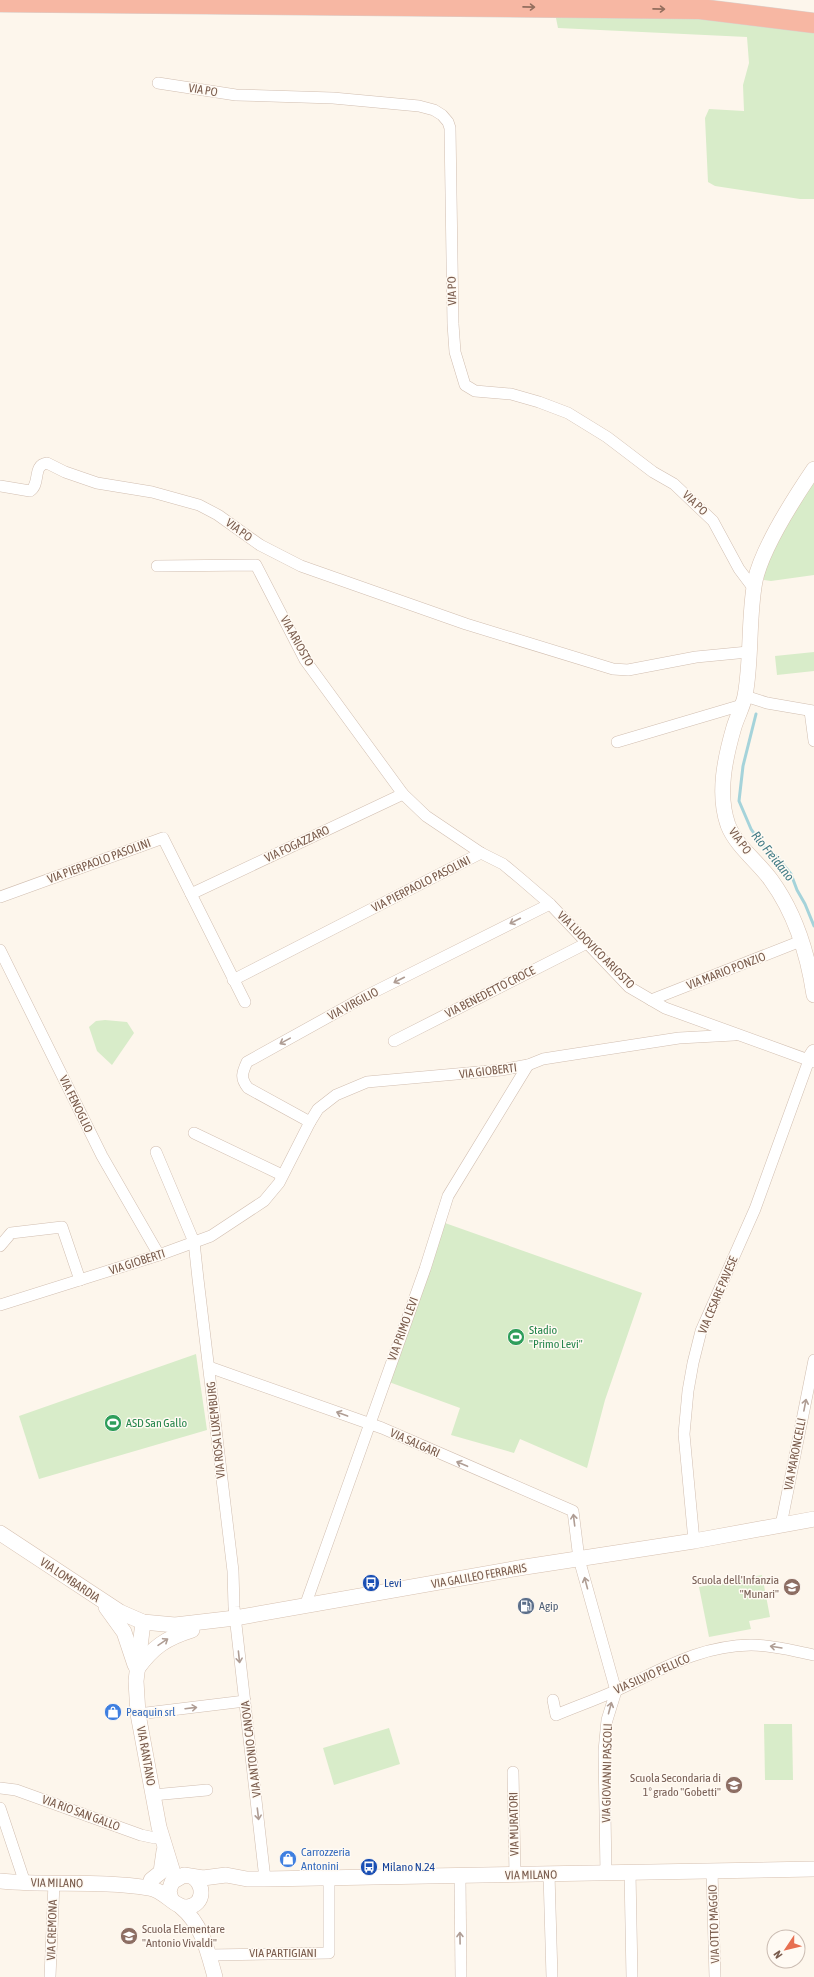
<svg xmlns="http://www.w3.org/2000/svg" width="814" height="1977" viewBox="0 0 814 1977" font-family="'Asap Condensed',sans-serif">
	<style>
		.green { fill: #d8ecc9 }
		.lines { fill: none; stroke-linecap: round; stroke-linejoin: round }
		.stream { stroke: #a5d3da; stroke-width: 3 }
		.street-casing { stroke: #d1beb0; stroke-width: 12 }
		.secondary-casing { stroke: #d6c0b0; stroke-width: 16 }
		.highway-casing { stroke: #dad1cd; stroke-width: 21 }
		.street { stroke: #fff; stroke-width: 11 }
		.secondary { stroke: #fff; stroke-width: 15 }
		.highway { stroke: #f7b7a3; stroke-width: 20 }
		.oneway { stroke: #936e5e }
		.oneway2 { stroke: #af9d94 }
		.labels { text-anchor: middle; dominant-baseline: central; stroke-width: 3; stroke-linejoin: round; paint-order: stroke }
		.street-label { font-size: 12px; fill: #7a5c4d; stroke: #fffaf3 }
		.leisure-label { font-size: 12px; fill: #27864d; stroke: #fffaf3; text-anchor: start }
		.education-label { font-size: 12px; fill: #785e54; stroke: #fffaf3; text-anchor: end }
		.transit-label { font-size: 12px; fill: #164399; stroke: #fffaf3; text-anchor: start }
		.service-label { font-size: 12px; fill: #4e5e75; stroke: #fffaf3; text-anchor: start }
		.shop-label { font-size: 12px; fill: #366cbe; stroke: #fffaf3; text-anchor: start }
		.water-label { font-size: 13px; font-style: italic; fill: #437c86; stroke: #fffaf3 }
	</style>
	<rect width="100%" height="100%" fill="#fdf6ec"/>
	<g class="green">
		<path d="M555,13H639L814,30V199H800L715,186L708,182L705,118L709,109L744,111L743,85L749,63L747,37L558,28Z"/>
		<path d="M814,478V575L771,581L764,580L763,574L787,522Z"/>
		<path d="M814,652V671L777,675L775,656Z"/>
		<path d="M105,1020L127,1022L134,1033L112,1065L97,1051L89,1027L96,1021Z"/>
		<path d="M445,1223L642,1293L605,1400L587,1468L520,1439L514,1453L451,1435L460,1408L389,1382Z"/>
		<path d="M196,1354L207,1430L39,1479L19,1416Z"/>
		<path d="M762,1575L770,1617L749,1621L751,1629L709,1637L699,1587Z"/>
		<path d="M764,1724H792L793,1780H765Z"/>
		<path d="M389,1728L400,1764L334,1785L323,1748Z"/>
	</g>
	<g class="lines">
		<path class="stream" d="M756,714L743,766L739,801L751,829L762,845L776,856L791,874L797,890L805,904L814,926"/>
		<defs>
			<g id="street">
				<path d="M158,83L236,95L333,98L419,106L434,110L442,115L448,122L450,128L453,324L455,352L465,385L475,391L511,394L539,402L568,413L607,437L653,472L674,484L713,521L739,569L754,589"/>
				<path d="M0,486L30,491C41,484 32,465 47,463L65,472L97,483L152,492L199,505L218,515L260,545L301,566L466,624L613,669L628,670L696,657L748,652"/>
				<path d="M157,566L256,565L305,660L403,794L426,816L481,853L503,864L521,879L550,904L629,987L665,1008L814,1062"/>
				<path d="M745,696L767,703L814,711"/>
				<path d="M810,711L814,741"/>
				<path d="M617,742L742,705"/>
				<path d="M191,894L403,794"/>
				<path d="M0,897L163,838L245,1002"/>
				<path d="M0,950L102,1156L159,1255"/>
				<path d="M233,980L481,853"/>
				<path d="M651,1000L801,941"/>
				<path d="M394,1041L587,943"/>
				<path d="M310,1122L248,1088C240,1078 242,1073 247,1062L366,996L550,904"/>
				<path d="M194,1133L282,1175"/>
				<path d="M156,1152L194,1242L198,1279L233,1571L234,1607L265,1879"/>
				<path d="M0,1246L11,1233L62,1227L80,1280"/>
				<path d="M0,1305L159,1255L211,1236L264,1201L279,1183L310,1122L318,1109L336,1095L367,1082L501,1070L528,1065L543,1059L562,1056L679,1038L734,1035"/>
				<path d="M209,1367L382,1428L573,1511L579,1559L616,1691L607,1720L604,1751L606,1873"/>
				<path d="M781,1525L814,1360"/>
				<path d="M694,1541L684,1434L688,1391L693,1363L701,1331L755,1209L809,1060"/>
				<path d="M305,1606L425,1269L448,1196L528,1065"/>
				<path d="M553,1700L556,1715C575,1707 595,1700 615,1691C662,1670 697,1646 751,1645C773,1645 793,1651 814,1655"/>
				<path d="M138,1714L245,1701"/>
				<path d="M513,1772L515,1875"/>
				<path d="M0,1788L16,1790L141,1835L155,1838L162,1836"/>
				<path d="M153,1795L207,1790"/>
				<path d="M0,1808L25,1883"/>
				<path d="M712,1871L715,1977"/>
				<path d="M630,1872L632,1977"/>
				<path d="M549,1874L552,1977"/>
				<path d="M460,1877L461,1977"/>
				<path d="M209,1955L329,1953V1877"/>
				<path d="M50,1977L54,1883"/>
			</g>
			<g id="secondary">
				<path d="M814,469C795,497 762,548 755,581C748,619 752,658 745,696C743,706 737,717 734,727C725,758 717,794 728,825C736,846 758,862 771,880C795,913 808,955 814,995"/>
				<path d="M809,1060L814,1052"/>
				<path d="M0,1533L120,1612L143,1622L175,1625L235,1618L525,1567L694,1541L814,1519"/>
				<path d="M106,1607L124,1632L135,1665"/>
				<path d="M143,1622L136,1681L138,1714L159,1827L175,1879"/>
				<path d="M137,1669C153,1647 166,1638 192,1630"/>
				<path d="M151,1880L161,1872L164,1851"/>
				<path d="M0,1881C49,1886 99,1880 149,1888C165,1890 175,1909 188,1907C205,1904 204,1885 193,1877"/>
				<path d="M171,1899L169,1891L172,1882L184,1875L203,1878L226,1875L247,1879H265L814,1869"/>
				<path d="M181,1907C202,1924 208,1952 215,1977"/>
			</g>
			<path id="highway" d="M0,2L700,9L814,23"/>
		</defs>
		<use href="#street" class="street-casing"/>
		<use href="#secondary" class="secondary-casing"/>
		<use href="#highway" class="highway-casing"/>
		<use href="#street" class="street"/>
		<use href="#secondary" class="secondary"/>
		<use href="#highway" class="highway"/>
	</g>
	<defs><path id="oneway-shaft" d="M-6 0H5M1.5-3L5.5 0L1.5 3" fill="none" stroke-width="1.6" stroke-linecap="round" stroke-linejoin="round"/></defs>
	<g class="oneway">
		<use href="#oneway-shaft" transform="translate(529 7) rotate(1)"/>
		<use href="#oneway-shaft" transform="translate(659 9) rotate(1)"/>
	</g>
	<g class="oneway2">
		<use href="#oneway-shaft" transform="translate(515 921) rotate(153)"/>
		<use href="#oneway-shaft" transform="translate(399 980) rotate(153)"/>
		<use href="#oneway-shaft" transform="translate(285 1041) rotate(151)"/>
		<use href="#oneway-shaft" transform="translate(805 1405) rotate(-79)"/>
		<use href="#oneway-shaft" transform="translate(342 1414) rotate(-160)"/>
		<use href="#oneway-shaft" transform="translate(462 1464) rotate(-157)"/>
		<use href="#oneway-shaft" transform="translate(574 1520) rotate(-97)"/>
		<use href="#oneway-shaft" transform="translate(586 1583) rotate(-105)"/>
		<use href="#oneway-shaft" transform="translate(163 1642) rotate(-34)"/>
		<use href="#oneway-shaft" transform="translate(776 1647) rotate(-171)"/>
		<use href="#oneway-shaft" transform="translate(239 1657) rotate(84)"/>
		<use href="#oneway-shaft" transform="translate(191 1708) rotate(-7)"/>
		<use href="#oneway-shaft" transform="translate(610 1708) rotate(-75)"/>
		<use href="#oneway-shaft" transform="translate(258 1814) rotate(83)"/>
		<use href="#oneway-shaft" transform="translate(460 1938) rotate(-91)"/>
	</g>
	<defs>
		<symbol id="stadium-disc" viewBox="-11 -11 22 22"><circle r="9.5" fill="#2e9e5b" stroke="#fffaf3"/><path d="M0-5a6.5 5 0 1 0 0 10a6.5 5 0 1 0 0-10ZM-3.5-1.8h7v3.6h-7Z" fill="#fff"/></symbol>
		<symbol id="bus-disc" viewBox="-11 -11 22 22"><circle r="9.5" fill="#1a4fb4" stroke="#fffaf3"/><path d="M-5-6H5V4H4V6H2V4H-2V6H-4V4H-5ZM-3.5-4V0h7V-4ZM-3.5 1.2v1.5H-2V1.2ZM2 1.2v1.5H3.5V1.2Z" fill="#fff"/></symbol>
		<symbol id="school-disc" viewBox="-11 -11 22 22"><circle r="9.5" fill="#8d6e63" stroke="#fffaf3"/><path d="M0-5L7-2L0 1L-7-2ZM-4 1L0 2.5L4 1V4Q0 6-4 4Z" fill="#fff"/></symbol>
		<symbol id="fuel-disc" viewBox="-11 -11 22 22"><circle r="9.5" fill="#5c6f8a" stroke="#fffaf3"/><path d="M-5.5-6h7V0h2V4h1.3V-2.5L3-4.5l.8-.8L6-3V5H2.5V1h-1V6h-7ZM-4.2-4.7v3.2H.2V-4.7Z" fill="#fff"/></symbol>
		<symbol id="shop-disc" viewBox="-11 -11 22 22"><circle r="9.5" fill="#3f7fe0" stroke="#fffaf3"/><path d="M-5-2.5h2.3a2.7 3.5 0 0 1 5.4 0H5L5.5 6h-11ZM-1.5-2.5h3a1.5 2.3 0 0 0-3 0Z" fill="#fff"/></symbol>
	</defs>
	<g fill-rule="evenodd">
		<use href="#stadium-disc" x="506" y="1327" width="20" height="20"/>
		<use href="#stadium-disc" x="103" y="1413" width="20" height="20"/>
		<use href="#bus-disc" x="361" y="1573" width="20" height="20"/>
		<use href="#school-disc" x="782" y="1577" width="20" height="20"/>
		<use href="#fuel-disc" x="516" y="1596" width="20" height="20"/>
		<use href="#shop-disc" x="103" y="1702" width="20" height="20"/>
		<use href="#school-disc" x="724" y="1775" width="20" height="20"/>
		<use href="#shop-disc" x="278" y="1849" width="20" height="20"/>
		<use href="#bus-disc" x="359" y="1857" width="20" height="20"/>
		<use href="#school-disc" x="119" y="1926" width="20" height="20"/>
	</g>
	<g class="labels">
		<g class="street-label">
			<text transform="translate(203 90) rotate(9)">VIA PO</text>
			<text transform="translate(452 291) rotate(-91)">VIA PO</text>
			<text transform="translate(695 503) rotate(44)">VIA PO</text>
			<text transform="translate(239 530) rotate(36)">VIA PO</text>
			<text transform="translate(297 641) rotate(61)">VIA ARIOSTO</text>
			<text transform="translate(740 841) rotate(54)">VIA PO</text>
			<text transform="translate(297 844) rotate(-25)">VIA FOGAZZARO</text>
			<text transform="translate(99 861) rotate(-20)">VIA PIERPAOLO PASOLINI</text>
			<text transform="translate(421 884) rotate(-27)">VIA PIERPAOLO PASOLINI</text>
			<text transform="translate(596 950) rotate(45)">VIA LUDOVICO ARIOSTO</text>
			<text transform="translate(726 971) rotate(-21)">VIA MARIO PONZIO</text>
			<text transform="translate(490 992) rotate(-27)">VIA BENEDETTO CROCE</text>
			<text transform="translate(353 1004) rotate(-28)">VIA VIRGILIO</text>
			<text transform="translate(488 1071) rotate(-7)">VIA GIOBERTI</text>
			<text transform="translate(76 1104) rotate(64)">VIA FENOGLIO</text>
			<text transform="translate(137 1262) rotate(-18)">VIA GIOBERTI</text>
			<text transform="translate(718 1295) rotate(-67)">VIA CESARE PAVESE</text>
			<text transform="translate(403 1329) rotate(-70)">VIA PRIMO LEVI</text>
			<text transform="translate(216 1430) rotate(-96)">VIA ROSA LUXEMBURG</text>
			<text transform="translate(415 1443) rotate(24)">VIA SALGARI</text>
			<text transform="translate(795 1454) rotate(-79)">VIA MARONCELLI</text>
			<text transform="translate(479 1576) rotate(-10)">VIA GALILEO FERRARIS</text>
			<text transform="translate(70 1580) rotate(34)">VIA LOMBARDIA</text>
			<text transform="translate(652 1674) rotate(-24)">VIA SILVIO PELLICO</text>
			<text transform="translate(251 1749) rotate(-97)">VIA ANTONIO CANOVA</text>
			<text transform="translate(146 1756) rotate(80)">VIA RANTANO</text>
			<text transform="translate(607 1773) rotate(-89)">VIA GIOVANNI PASCOLI</text>
			<text transform="translate(81 1813) rotate(20)">VIA RIO SAN GALLO</text>
			<text transform="translate(514 1824) rotate(-91)">VIA MURATORI</text>
			<text transform="translate(531 1875) rotate(-1)">VIA MILANO</text>
			<text transform="translate(57 1883) rotate(1)">VIA MILANO</text>
			<text transform="translate(714 1924) rotate(-92)">VIA OTTO MAGGIO</text>
			<text transform="translate(52 1930) rotate(-88)">VIA CREMONA</text>
			<text x="283" y="1953">VIA PARTIGIANI</text>
		</g>
		<g class="leisure-label">
			<text x="529" y="1330">Stadio<tspan x="529" dy="14">"Primo Levi"</tspan></text>
			<text x="126" y="1423">ASD San Gallo</text>
		</g>
		<g class="education-label">
			<text x="779" y="1580">Scuola dell'Infanzia<tspan x="779" dy="14">"Munari"</tspan></text>
			<text x="721" y="1778">Scuola Secondaria di<tspan x="721" dy="14">1° grado "Gobetti"</tspan></text>
			<text x="142" y="1929" text-anchor="start">Scuola Elementare<tspan x="142" dy="14">"Antonio Vivaldi"</tspan></text>
		</g>
		<g class="transit-label">
			<text x="384" y="1583">Levi</text>
			<text x="382" y="1867">Milano N.24</text>
		</g>
		<g class="service-label">
			<text x="539" y="1606">Agip</text>
		</g>
		<g class="shop-label">
			<text x="126" y="1712">Peaquin srl</text>
			<text x="301" y="1852">Carrozzeria<tspan x="301" dy="14">Antonini</tspan></text>
		</g>
		<g class="water-label">
			<text transform="translate(773 856) rotate(51)">Rio Freidano</text>
		</g>
	</g>
	<g transform="translate(786 1949) rotate(235)"><circle r="19" fill="#fffaf3" stroke="#cabbb1"/>
	<path d="M0-3L7 15L0 10L-7 15Z" fill="#e76f51"/>
	<text y="-6" font-size="11" font-weight="bold" text-anchor="middle" fill="#7a5c4d">N</text>
	</g>
</svg>
